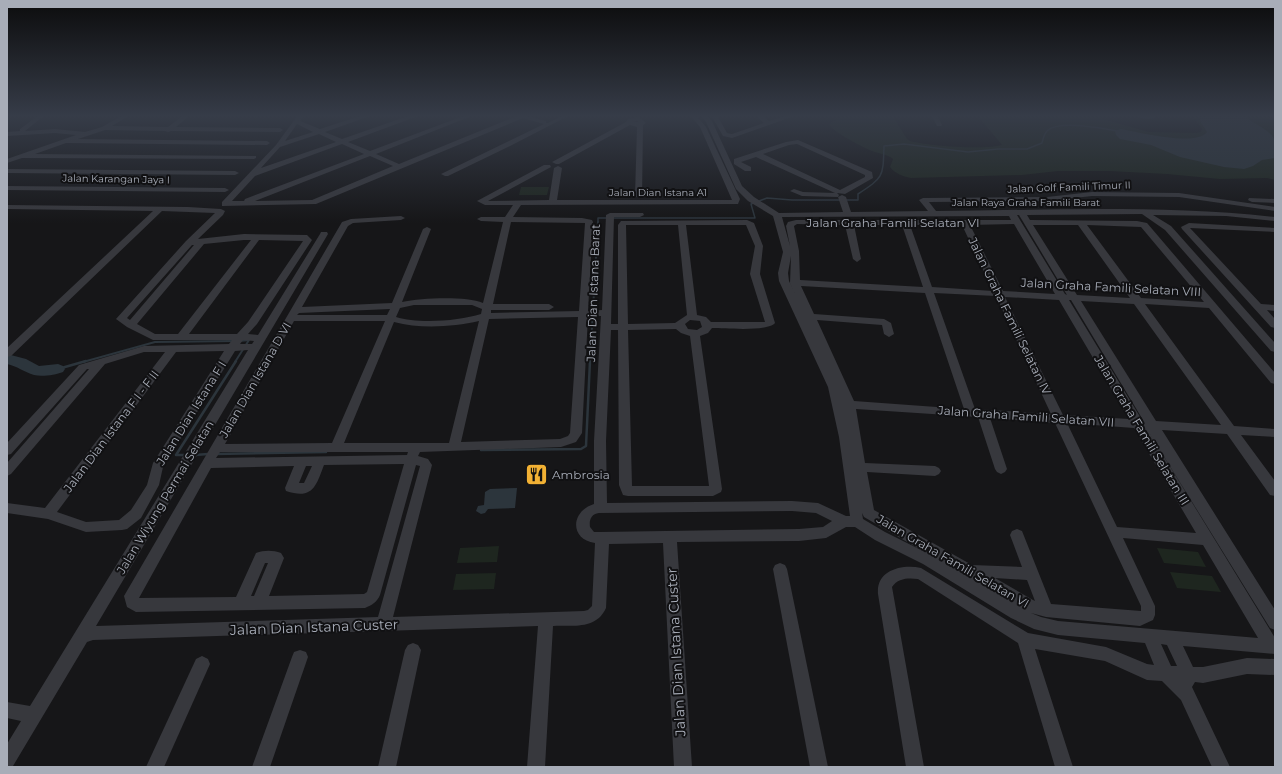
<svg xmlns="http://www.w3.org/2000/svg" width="1282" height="774" viewBox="0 0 1282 774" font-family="Montserrat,sans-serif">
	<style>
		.green { fill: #1e261f }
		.water { fill: #2c353c }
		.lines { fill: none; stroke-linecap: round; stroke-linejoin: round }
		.stream-far2 { stroke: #2c353c; stroke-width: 1.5 }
		.stream-far1 { stroke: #2c353c; stroke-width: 2 }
		.stream { stroke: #2c353c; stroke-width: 2.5 }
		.river { fill: #2c353c; fill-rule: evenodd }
		.minor { fill: #37383d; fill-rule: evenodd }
		.labels { text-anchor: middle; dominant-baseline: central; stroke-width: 4; stroke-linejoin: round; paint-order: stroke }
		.far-street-label { font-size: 10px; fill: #a8adb8; stroke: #111113 }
		.street-label { font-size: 12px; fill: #a8adb8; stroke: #111113 }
		.poi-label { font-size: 12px; fill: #a8adb8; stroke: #111113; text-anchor: start }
		.near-street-label { font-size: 14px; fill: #a8adb8; stroke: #111113 }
	</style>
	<rect width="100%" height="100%" fill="#161618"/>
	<g class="green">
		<path d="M840,115H892L907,139L910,141C930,146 982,150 1002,145L977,115H1098L1103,119L1149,132L1196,133L1201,132L1202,129L1194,118L1195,115H1275V180L1267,178L1220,179L1167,174L1109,171H1058L1022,175L911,178C902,176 896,174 890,167L893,159C887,154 879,154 872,151C864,148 831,131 829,124L842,116Z"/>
		<path d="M521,187H549L547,195H519Z"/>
		<path d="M499,546L497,562L457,563L460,548Z"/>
		<path d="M1157,548L1198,552L1206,567L1164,563Z"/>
		<path d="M1170,572L1212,576L1221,592L1177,588Z"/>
		<path d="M496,573L494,589L453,590L456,574Z"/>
	</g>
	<g class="water">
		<path d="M1201,115H1244C1253,125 1272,129 1275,142C1276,147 1275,153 1275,158L1262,160L1253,166L1244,169L1224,167L1180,157L1151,145L1120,139L1116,135L1115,131L1121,129C1138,132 1196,147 1207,132L1200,121Z"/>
		<path d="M517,488L515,508L488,509L485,513L481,514L476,511L478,506L484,505L485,492L490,489Z"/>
	</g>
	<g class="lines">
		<path class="stream-far2" d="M598,223V218H755L751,204L767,198L792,200H858V194C884,177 883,177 884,146L904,144L968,152L998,149H1027L1042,143C1043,139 1044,134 1047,131C1058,120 1103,128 1117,131"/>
		<g class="stream-far1">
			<path d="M83,362L155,342L234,341"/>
			<path d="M235,362L249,340L239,341"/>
			<path d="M590,362L598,222"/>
		</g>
		<g class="stream">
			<path d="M58,369L86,361"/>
			<path d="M481,450L581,449L586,446L590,361"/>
			<path d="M215,454L326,452"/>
			<path d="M186,455H176L236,361"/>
			<path d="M195,455L208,454"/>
		</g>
		<path class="river" d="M7,354L26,359L39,366L58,364L63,366L65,369L63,372C55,375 42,377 34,375C24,372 17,366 7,364Z"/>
		<g class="minor">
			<path d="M39,115H45L25,131L55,129L85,132L102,127L123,115H130L112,126L168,127L184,115H190L176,127L280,128L283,130L280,132L171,131L168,132L165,131L105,130L78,139L267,141L270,143L267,145L66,143L35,154L256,156V158L254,159L22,158L7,163V159L76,135L55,133L7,136V132L20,131V129Z"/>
			<path d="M298,115H304L300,121L320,129L363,115H371L370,116L325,132L342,139L411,115H419L418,116L348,142L370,151L466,115H474L376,154L399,164L517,116L516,115H524L546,121V123H548L563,115H570L512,145L448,176H445L441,174L544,124L523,118L316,204L222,206V202L276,145ZM297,124L313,132L285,141ZM319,134L336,142L261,168L280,147ZM342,144L364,154L245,199L244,201H232L255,176ZM370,156L393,166L312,200L255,201Z"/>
			<path d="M690,115H696L706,127L740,199L738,204L521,205L513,217L582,218L592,220L593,222L588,311L602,310L606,215L610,213H643L644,215L640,217H614L611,324H618V225L621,221L747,220L754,223L763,246L760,274L775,323C767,332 725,328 712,328L708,333L700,336L722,489L721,492L713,496H628L623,495L619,485L618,330H611L606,441L607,503L792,501L818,503L846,516H850L839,437L828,387L779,281L778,273L783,252L773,216L748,201L736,189L706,122L700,115H706L712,121L742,186L754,197L779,213L843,212L838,197L842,195L846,197L851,212L928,211L919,200L923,198L1047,197L1092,192L1179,193L1275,207V211L1179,197L1092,196L1047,201L929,202L936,211C1049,210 1163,205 1275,217V221L1226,216L1153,215L1171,226L1275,343V352L1271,351L1165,230L1142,214L1027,215L1030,220L1137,221L1147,223L1275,373V384L1271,383L1209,308L1145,304L1234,426L1275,429V437L1241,435L1275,481V496L1270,495L1227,434L1162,430L1275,610V630L1270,628L1147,429L1275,638V654L1183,646L1193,667H1203L1247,658L1275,659V675L1247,674L1203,683L1195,682L1192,687L1230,767H1212L1181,700L1162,681L1147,680L1105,661L1035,649L1073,767H1055L1018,643L918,579C908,578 898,578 892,587L924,767H906L878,594C876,570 902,564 921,568L1028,633L1106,647L1147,664L1154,665L1145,643L1058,635L1034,629L1011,618L923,564L875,540L855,527H846L826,538L799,541L677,542L692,767H674L663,543L609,544L606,608C596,630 573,625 553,626L545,767H527L538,626L93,640L87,642L13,766L7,767V744L21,721L7,718V702L30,706L248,350L235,351L163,467L159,485L141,518L127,529L122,530L86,532L48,519L7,513V503L45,508L165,352H144L105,364L11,474L7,476V463L89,369H87L11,454L7,455V443L79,365L144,346L229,344L232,340H153L127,327L116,319L186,241L215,213L162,211L11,356L7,357V348L153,211L7,209V205L188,207L221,209L225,211L223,215L198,239L244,234L307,235L312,240L257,324L248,334L258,335L320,234L321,232H327L328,234L96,626L378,617L420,466L416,465L380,595C377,602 372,605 365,608L136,612L127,607L124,596L342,222L351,219L401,216L405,218L401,220L353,223L348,226L302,307L392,303L423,229L427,227L431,229L402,302C422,298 466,296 483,303L503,222L481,221L477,219L481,217H505L513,205H485L477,201L544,165H550L551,167L488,201L549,200L554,168L558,166L562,168L557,200H732L700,127ZM1017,215H1019L1067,295L1065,294ZM1009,216L1011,220H796L788,222L786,226L790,246L782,217ZM511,222L585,223L579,311L491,313V310H549L554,307L549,304H493ZM797,224L845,225L853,259L857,262L861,259L854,225H902L923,287L800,280L799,251L794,226ZM1014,224L1055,294L1003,291L970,225ZM626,225H678L687,315L675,323L628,324ZM686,225H746L755,246L750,274L765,322H711L706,317L697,315ZM910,225H962L993,291L932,287ZM1033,225H1078L1130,298L1077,295ZM1087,225L1141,227L1204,302L1141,298ZM244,240H251L178,334H155L137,324L204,244ZM259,240L303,241L248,322L237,334H189ZM192,245H194L130,320L127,318ZM791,256L790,283L806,316L789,281L788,273ZM801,286L925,293L964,409L854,401L817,320L882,325L884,334L889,337L894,334L891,323L884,319L814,314ZM934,293L996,296L1051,414L975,409ZM1005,297L1059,300L1129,419L1063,415ZM1069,300H1071L1143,420H1142ZM1081,301L1134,304L1221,425L1156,421ZM414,305H472L482,309L481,314C459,321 418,324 396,317L400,308ZM390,309L387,315H297L299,313ZM588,316H601L594,441V504C571,511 569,539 595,543L592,606L588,610L584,611L393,617L432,465L428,459L418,456L420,452L561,447L576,442L582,433ZM578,317L570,433L568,436L560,439L461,442L489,319ZM690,320L700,321L702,327L697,330L688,329L685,324ZM294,321H385L332,443L225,444ZM479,321L449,443H344L394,322C420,329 453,327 479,321ZM676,329L681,333L690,336L709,486H632L628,330ZM243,340L254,341L252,344H240ZM224,351L153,463L147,485L131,510L119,520L86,522L57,512L176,352ZM856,409L978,417L995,469L997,472L1001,474L1005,472L1007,469L990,418L1055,423L1141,606V611L1051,604L1022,531L1017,529L1012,531L1010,535L1022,567L972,565L874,510L867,472L935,476L939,474L941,471L939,468L935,466L865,463ZM1067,423L1134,428L1196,533L1117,527ZM220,452H408L407,455L216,458ZM404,464L367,592L364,594L269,596L284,558L281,553C273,550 264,550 256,553L236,597L139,598L211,468L294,466L285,488L286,491C313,500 316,486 324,465ZM306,466H312L304,483H299ZM792,511L816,513L832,521L823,527L799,529L600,532H594L590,527C589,520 591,514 599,513ZM862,513L864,517L921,550L885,532L863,519ZM1123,538L1203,545L1258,638L1058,621L1041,617L1031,613L1046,617L1140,626L1153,620L1155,615V606ZM265,563H268L254,596H251ZM995,578L1027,580L1035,601L1033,600ZM1161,644L1167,645L1177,666H1171Z"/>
			<path d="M711,115H717L727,133L732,134L764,123L755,115H761L769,121L789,115H797L732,138L723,136Z"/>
			<path d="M931,115H937L942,125L941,126H937Z"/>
			<path d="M1136,115H1152L1155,117C1150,121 1141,119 1136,115Z"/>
			<path d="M639,117L646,123L643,125L642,198H639L635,196L637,127L630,125L559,164H556L552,162L626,122L628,119ZM637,121L639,122H633Z"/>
			<path d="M798,140L872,172L873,178L845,194L837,193L839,195L838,197L802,196L790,191L794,189L803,192L835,193L756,157L741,162L751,167V171H745L734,164V159L786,142ZM797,144L865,175V177L840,190L763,154L789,145Z"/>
			<path d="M7,169L235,171L239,173L235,175L7,173Z"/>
			<path d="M7,186L225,188L229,190L225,192L7,190Z"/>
			<path d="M1249,198L1275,199V203L1252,202L1248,200Z"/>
			<path d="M1189,223L1275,228V232L1190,228L1261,304L1275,305V311L1267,310L1275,319V328L1271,327L1182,229L1181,227Z"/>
			<path d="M780,563L785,565L787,569L828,767H810L773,569L775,565Z"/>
			<path d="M413,643L418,645L421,650L396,767H378L405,650L408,645Z"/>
			<path d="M300,650L306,652L308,657L270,767H252L292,657L294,652Z"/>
			<path d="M202,656L208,659L210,664L164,767H146L196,659Z"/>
		</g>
	</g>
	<linearGradient id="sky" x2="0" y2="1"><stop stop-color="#0c0c0d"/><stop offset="0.52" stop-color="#363c48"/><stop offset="1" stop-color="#363c48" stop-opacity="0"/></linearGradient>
	<rect width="1282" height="223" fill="url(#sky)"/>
	<defs>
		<symbol id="restaurant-square" viewBox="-11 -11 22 22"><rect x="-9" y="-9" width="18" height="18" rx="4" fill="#f2b134" stroke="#111113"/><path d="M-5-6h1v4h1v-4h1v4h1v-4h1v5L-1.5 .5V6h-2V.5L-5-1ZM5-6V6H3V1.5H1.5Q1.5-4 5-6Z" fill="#111"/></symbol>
	</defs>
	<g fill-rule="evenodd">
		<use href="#restaurant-square" x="524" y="462" width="25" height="25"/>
	</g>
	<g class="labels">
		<g class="far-street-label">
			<text transform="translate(116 179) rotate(1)">Jalan Karangan Jaya I</text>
			<text transform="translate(1069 187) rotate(-2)">Jalan Golf Famili Timur II</text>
			<text x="658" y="192">Jalan Dian Istana A1</text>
			<text x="1026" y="202">Jalan Raya Graha Famili Barat</text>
		</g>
		<g class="street-label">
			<text x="893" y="222">Jalan Graha Famili Selatan VI</text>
			<text transform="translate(1111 287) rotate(3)">Jalan Graha Famili Selatan VIII</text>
			<text transform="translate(593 293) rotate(-88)">Jalan Dian Istana Barat</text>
			<text transform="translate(1010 316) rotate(64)">Jalan Graha Famili Selatan IV</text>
			<text transform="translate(255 380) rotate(-60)">Jalan Dian Istana D VI</text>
			<text transform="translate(191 413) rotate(-58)">Jalan Dian Istana F I</text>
			<text transform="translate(1026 416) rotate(4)">Jalan Graha Famili Selatan VII</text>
			<text transform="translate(1142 430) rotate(59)">Jalan Graha Famili Selatan III</text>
			<text transform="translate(111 431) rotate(-53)">Jalan Dian Istana F I - F II</text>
			<text transform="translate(165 497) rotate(-59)">Jalan Wiyung Permai Selatan</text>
			<text transform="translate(953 561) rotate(30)">Jalan Graha Famili Selatan VI</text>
		</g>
		<g class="poi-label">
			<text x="552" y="474">Ambrosia</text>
		</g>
		<g class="near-street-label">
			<text transform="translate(314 627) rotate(-2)">Jalan Dian Istana Custer</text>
			<text transform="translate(676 652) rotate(-93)">Jalan Dian Istana Custer</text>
		</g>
	</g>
	<rect width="1282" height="774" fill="none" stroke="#a8adb8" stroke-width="16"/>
</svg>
